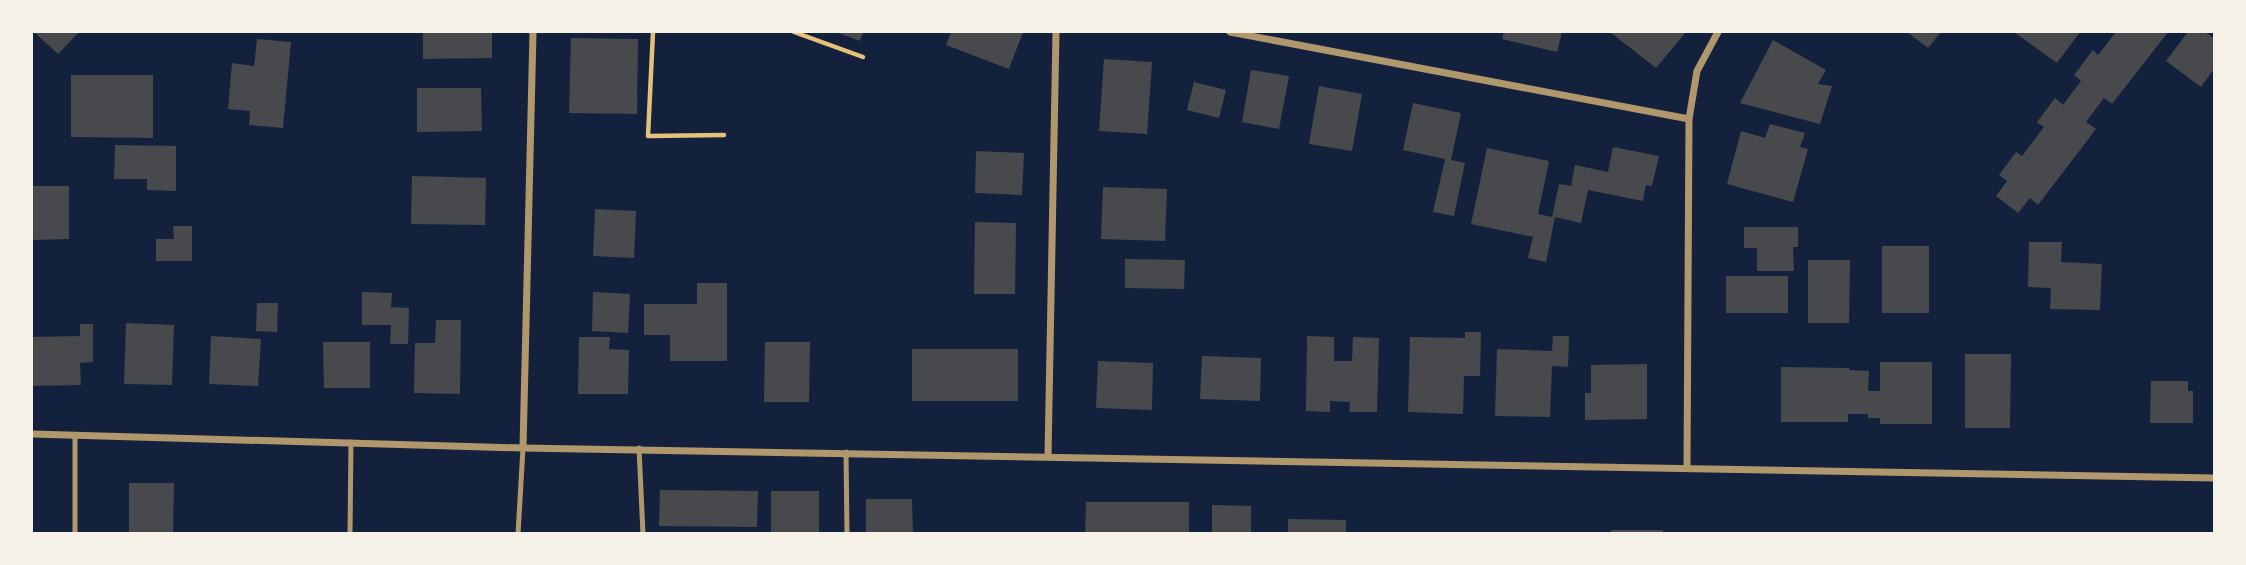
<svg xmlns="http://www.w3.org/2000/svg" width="2246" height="565" viewBox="0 0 2246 565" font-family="'Golos Text',sans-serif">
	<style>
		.building { fill: #48494c }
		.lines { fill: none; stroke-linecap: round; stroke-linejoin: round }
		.path { stroke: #e5c07b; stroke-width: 4.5 }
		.service { stroke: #b1986c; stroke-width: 5 }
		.minor { stroke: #b1986c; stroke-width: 7 }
	</style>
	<rect width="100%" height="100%" fill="#14213d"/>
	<g class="building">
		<path d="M34,32H79L58,54Z"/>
		<path d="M423,32H492V58L423,59Z"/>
		<path d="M836,32H863L860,41Z"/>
		<path d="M951,32H1023L1009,69L946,45Z"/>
		<path d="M1504,32H1562L1557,52L1502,39Z"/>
		<path d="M1610,32H1686L1656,68Z"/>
		<path d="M1907,32H1941L1928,48Z"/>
		<path d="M2014,32H2080L2057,63Z"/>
		<path d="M2116,32H2168L2112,104L2104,98L2086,122L2096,129L2038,205L2030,198L2018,213L1996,196L2007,181L1999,175L2016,152L2022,156L2044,127L2037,122L2055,98L2063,105L2081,81L2074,75L2093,50L2098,55Z"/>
		<path d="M2188,32H2205L2214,38V69L2201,87L2166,61Z"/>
		<path d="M571,38L638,39L637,114L569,113Z"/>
		<path d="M257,39L291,42L283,128L249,125L250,111L228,109L232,63L254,66Z"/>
		<path d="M1773,40L1826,70L1818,84L1832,86L1820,124L1740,103Z"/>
		<path d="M1104,59L1152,62L1147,134L1099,131Z"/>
		<path d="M1251,70L1289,76L1279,129L1242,122Z"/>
		<path d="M71,75H153V138L71,137Z"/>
		<path d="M1194,82L1226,90L1219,118L1187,110Z"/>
		<path d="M1319,86L1362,94L1352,151L1309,144Z"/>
		<path d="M417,88H481L482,131L417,132Z"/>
		<path d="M1413,103L1461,113L1451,160L1465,163L1454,216L1433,212L1445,159L1403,150Z"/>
		<path d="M1770,124L1805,133L1800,147L1808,149L1793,202L1727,184L1741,131L1765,138Z"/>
		<path d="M115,145L176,146V191L147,190V179H114Z"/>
		<path d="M1613,147L1659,156L1652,186L1646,185L1643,201L1588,190L1581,223L1555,217L1546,262L1528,258L1533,237L1471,224L1487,148L1549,161L1538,214L1552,217L1559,184L1571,186L1575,165L1608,172Z"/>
		<path d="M976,151L1024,153L1022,195L975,193Z"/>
		<path d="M412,176L486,178L485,225L411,224Z"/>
		<path d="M32,186H69V239L32,240Z"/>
		<path d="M1103,187L1167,189L1165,241L1101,239Z"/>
		<path d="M595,209L636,211L634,258L593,256Z"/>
		<path d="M975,222L1016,223L1015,294H974Z"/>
		<path d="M173,226H192V261H156V239H174Z"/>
		<path d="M1744,227H1798V247H1793L1794,271H1757V248H1744Z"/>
		<path d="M2029,242H2062L2061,262L2102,264L2100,310L2050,309L2051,288L2028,287Z"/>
		<rect x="1882" y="246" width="47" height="67"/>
		<path d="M1125,259L1185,260L1184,289L1125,288Z"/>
		<path d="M1808,260H1850L1849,323H1808Z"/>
		<rect x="1726" y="276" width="62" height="37"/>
		<path d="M697,283H727V361H670V335H644V304H697Z"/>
		<path d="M362,292L392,293L391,307L409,308L408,344H390L391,325H362Z"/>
		<path d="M593,292L630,294L628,333L592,331Z"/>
		<path d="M257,303H278L277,332L256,331Z"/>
		<path d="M436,320H461L460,394L414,393L415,343H435Z"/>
		<path d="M126,323L174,325L172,385L124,384Z"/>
		<path d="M80,324H93V362L80,363L81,385L32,386V337L80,336Z"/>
		<path d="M1465,332H1481L1480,376H1464L1463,414L1408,412L1410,337L1465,338Z"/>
		<path d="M211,336L261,339L258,386L209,384Z"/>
		<path d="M1307,336L1334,337V361H1352L1353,337L1379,338L1377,412H1349L1350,402L1330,401V412L1306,411Z"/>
		<path d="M1553,336H1569L1568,367L1552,366L1550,417L1495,416L1497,349L1552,351Z"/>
		<path d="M579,337H610L609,349L629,350L628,394H578Z"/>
		<path d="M323,342H370V388H324Z"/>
		<path d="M765,342H810L809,402H764Z"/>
		<rect x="912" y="349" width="106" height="52"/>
		<path d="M1965,354H2011L2010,428H1965Z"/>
		<path d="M1202,356L1261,358L1260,401L1200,399Z"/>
		<path d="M1098,361L1153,363L1152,410L1096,408Z"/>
		<path d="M1880,362H1932V424H1880V418H1868V414H1848V422H1781V367L1849,368V370L1869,371L1868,391H1880Z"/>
		<path d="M1647,364V419L1585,420V393H1591V365Z"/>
		<path d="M2151,381H2188V391H2193V423H2150Z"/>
		<path d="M129,483H174L173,534H129Z"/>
		<path d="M660,490L758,491L757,527L659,526Z"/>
		<rect x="771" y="491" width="48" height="43"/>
		<path d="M866,499H912L913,534H866Z"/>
		<path d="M1086,502H1189V534H1085Z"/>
		<path d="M1212,505L1251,506V534H1212Z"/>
		<path d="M1288,519L1346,520V534H1288Z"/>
		<rect x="1611" y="530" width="52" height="4"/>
	</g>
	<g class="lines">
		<g class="path">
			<path d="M653,32L648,136L724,135"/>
			<path d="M794,32L863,57"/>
		</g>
		<g class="service">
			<path d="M75,435V534"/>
			<path d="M639,448L643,534"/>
			<path d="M846,452L847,534"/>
			<path d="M350,534L351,442"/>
			<path d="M518,534L523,448"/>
		</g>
		<g class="minor">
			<path d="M1230,32L1689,119"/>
			<path d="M32,434L523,448L2214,478"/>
			<path d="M523,448L533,32"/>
			<path d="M1048,456L1056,32"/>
			<path d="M1687,468L1689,119L1697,71L1718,32"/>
		</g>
	</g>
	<rect width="2246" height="565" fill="none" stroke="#f6f1e7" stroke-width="66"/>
</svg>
